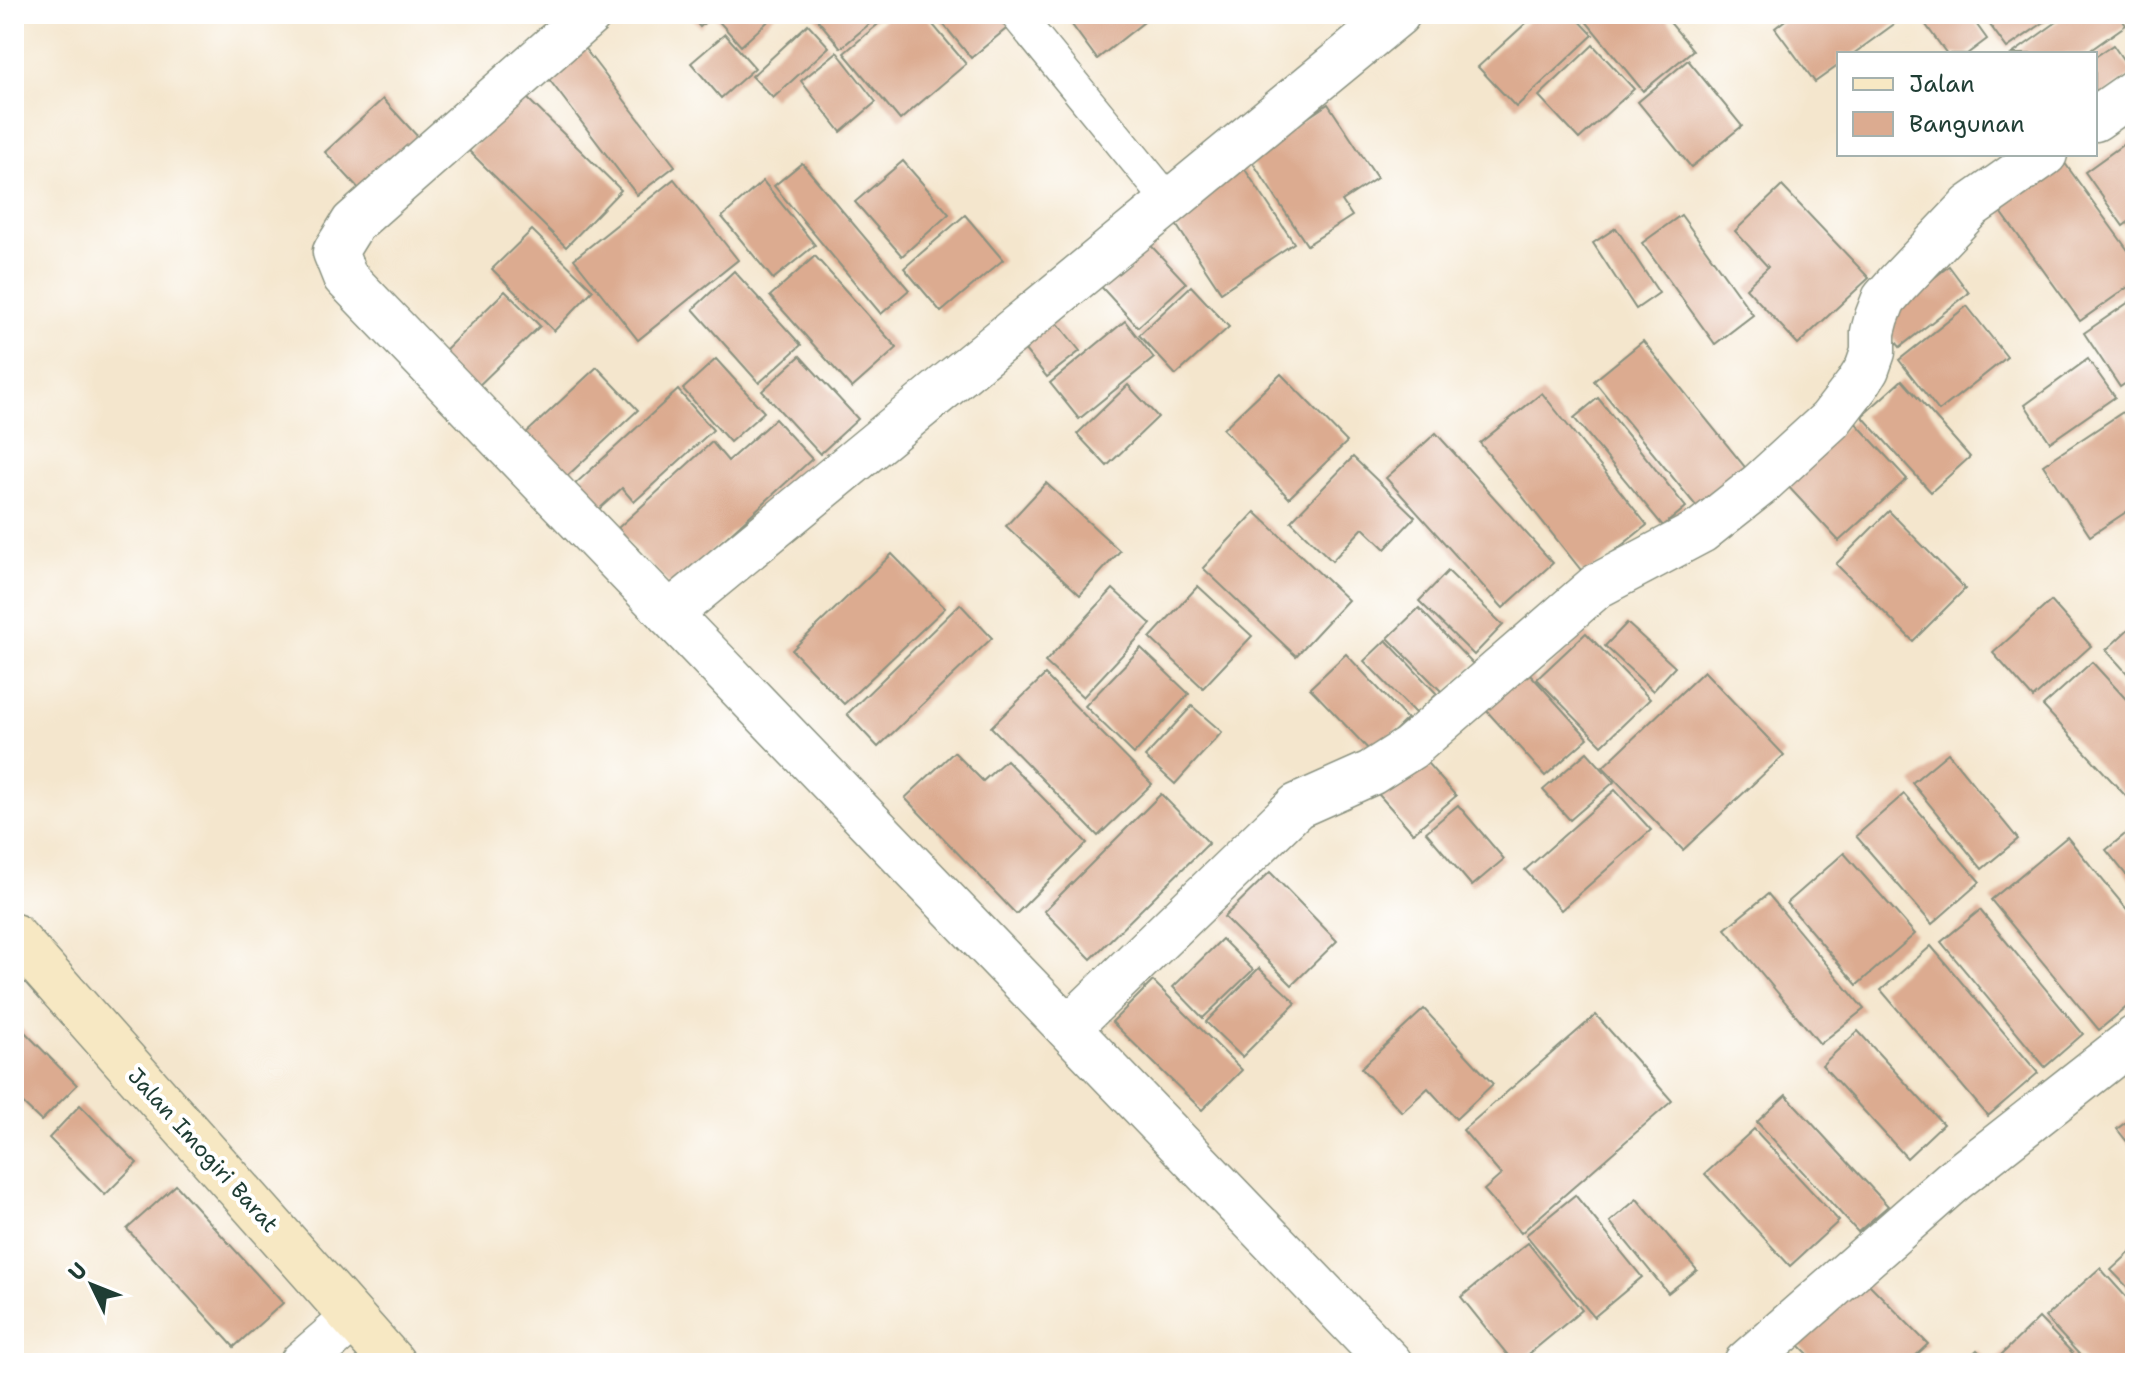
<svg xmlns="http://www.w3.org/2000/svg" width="2149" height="1377" viewBox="0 0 2149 1377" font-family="'Shantell Sans',sans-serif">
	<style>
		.building { fill: #dcab90 }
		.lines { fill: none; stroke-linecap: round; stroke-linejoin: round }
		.service-casing { stroke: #8a9280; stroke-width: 35 }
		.minor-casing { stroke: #8a9280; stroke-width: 47 }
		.secondary-casing { stroke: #8a9280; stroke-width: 47 }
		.service { stroke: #fff; stroke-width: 32 }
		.minor { stroke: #fff; stroke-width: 44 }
		.secondary { stroke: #f7e8c3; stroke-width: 44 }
		.labels { text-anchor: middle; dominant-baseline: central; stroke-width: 8; stroke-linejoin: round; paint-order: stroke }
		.street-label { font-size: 22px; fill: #1f3d34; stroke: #fff }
	</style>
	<rect width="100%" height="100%" fill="#fff"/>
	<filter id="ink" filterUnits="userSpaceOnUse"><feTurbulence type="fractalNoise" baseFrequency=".0125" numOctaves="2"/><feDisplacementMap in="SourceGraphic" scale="16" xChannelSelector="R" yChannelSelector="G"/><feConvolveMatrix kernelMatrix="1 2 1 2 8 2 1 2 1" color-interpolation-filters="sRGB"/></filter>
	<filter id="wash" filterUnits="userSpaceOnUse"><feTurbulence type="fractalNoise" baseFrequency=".006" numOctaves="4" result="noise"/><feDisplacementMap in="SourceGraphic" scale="32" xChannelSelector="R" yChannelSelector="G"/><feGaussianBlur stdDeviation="1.8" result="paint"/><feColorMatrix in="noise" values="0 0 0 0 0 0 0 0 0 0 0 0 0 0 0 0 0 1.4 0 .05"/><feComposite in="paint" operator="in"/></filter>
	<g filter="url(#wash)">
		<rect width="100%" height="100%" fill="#f4e6cd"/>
		<g id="blocks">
			<g class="building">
				<path d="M689,14H714L700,27Z"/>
				<path d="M717,14H776L741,46L714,16Z"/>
				<path d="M813,14H881L841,48Z"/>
				<path d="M890,14H924L966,64L900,120L844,53Z"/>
				<path d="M935,14H1004L1012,24L971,58Z"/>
				<path d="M1064,14H1138L1144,22L1097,59Z"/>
				<path d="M1536,14H1573L1593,35L1516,107L1478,67Z"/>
				<path d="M1580,14H1663L1693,50L1643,91Z"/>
				<path d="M1793,14H1908L1853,54H1839V65L1815,82L1775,28Z"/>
				<path d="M1918,14H1969L1987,39L1967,54H1947Z"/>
				<path d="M1982,14H2056L2007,48Z"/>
				<path d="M2068,14H2118L2126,25L2085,54H2012Z"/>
				<path d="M808,24L829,47L773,98L752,76Z"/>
				<path d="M725,34L755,68L721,98L691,63Z"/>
				<path d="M582,45L675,166L637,195L545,74Z"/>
				<path d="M1593,45L1634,89L1579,139L1539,96Z"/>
				<path d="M2113,45L2133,74L2095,101V57Z"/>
				<path d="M837,52L876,102L841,132L801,81Z"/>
				<path d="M1688,60L1742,126L1691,167L1638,102Z"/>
				<path d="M524,95L621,190L566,247L469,151Z"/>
				<path d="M383,99L419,138L362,192L325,152Z"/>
				<path d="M1328,104L1377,178L1342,201L1352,216L1307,245L1249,157Z"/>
				<path d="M2135,136V217L2123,226L2085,172Z"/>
				<path d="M903,161L949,214L902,256L855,202Z"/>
				<path d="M2064,162L2135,260V282L2080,321L1999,209Z"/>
				<path d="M802,163L909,290L881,314L774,186Z"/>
				<path d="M1242,165L1294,243L1221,292L1169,214Z"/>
				<path d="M674,179L738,260L638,340L574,259Z"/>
				<path d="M763,181L815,245L773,279L722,217Z"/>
				<path d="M1782,186L1869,278L1798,344L1746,288L1768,267L1735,231Z"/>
				<path d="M965,215L1003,260L941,312L904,268Z"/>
				<path d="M1681,215L1753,315L1715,344L1642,243Z"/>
				<path d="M1616,228L1659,293L1636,309L1593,243Z"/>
				<path d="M532,230L593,290L554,331L492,269Z"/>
				<path d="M1142,236L1186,283L1138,327L1095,280Z"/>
				<path d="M815,256L897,348L852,388L770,296Z"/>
				<path d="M1949,266L1969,293L1900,347L1879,321Z"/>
				<path d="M734,271L801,345L759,383L693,309Z"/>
				<path d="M1191,286L1229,327L1176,375L1139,335Z"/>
				<path d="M505,291L540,326L472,392L438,357Z"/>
				<path d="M2135,298V377L2120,387L2084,333Z"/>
				<path d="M1967,306L2007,357L1939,411L1899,360Z"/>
				<path d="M1048,311L1080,351L1047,377L1016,339Z"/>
				<path d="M1125,321L1154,358L1079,419L1050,383Z"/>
				<path d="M1643,341L1749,472L1701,512L1594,381Z"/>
				<path d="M800,356L858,419L820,454L762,391Z"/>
				<path d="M716,359L764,412L730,442L683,389Z"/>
				<path d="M2088,359L2115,397L2050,442L2025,405Z"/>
				<path d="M597,367L638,410L565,478L524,435Z"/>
				<path d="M1281,374L1347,442L1289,498L1223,429Z"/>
				<path d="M1902,380L1970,457L1931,492L1862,416Z"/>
				<path d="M1128,385L1158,417L1107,466L1077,434Z"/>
				<path d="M678,390L713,430L634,502L622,488L597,511L574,485Z"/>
				<path d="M1542,393L1647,525L1585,575L1480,443Z"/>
				<path d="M1598,398L1686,507L1663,526L1574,418Z"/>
				<path d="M2123,412L2135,430V506L2090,536L2043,465Z"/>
				<path d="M775,419L812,459L672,587L618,528L712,442L728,461Z"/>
				<path d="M1853,420L1907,479L1839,541L1785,483Z"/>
				<path d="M1436,433L1553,563L1503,608L1386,478Z"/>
				<path d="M1353,457L1415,517L1385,549L1363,528L1332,561L1291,521Z"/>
				<path d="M1046,483L1120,551L1080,595L1006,526Z"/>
				<path d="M1889,511L1965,589L1913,641L1836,564Z"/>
				<path d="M1255,512L1348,600L1296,656L1203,568Z"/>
				<path d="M892,554L945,608L844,704L792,650Z"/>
				<path d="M1448,571L1503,625L1474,655L1419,601Z"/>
				<path d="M1198,586L1252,636L1203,688L1150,638Z"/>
				<path d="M1113,589L1151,624L1083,697L1045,662Z"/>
				<path d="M2051,601L2091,646L2033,698L1993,653Z"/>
				<path d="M960,604L992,638L878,747L847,714Z"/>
				<path d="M1419,608L1473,664L1443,693L1388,638Z"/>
				<path d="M1627,623L1675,667L1653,691L1605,646Z"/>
				<path d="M2135,623V682L2106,650Z"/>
				<path d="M1586,633L1650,699L1602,745L1537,679Z"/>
				<path d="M1386,640L1437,694L1416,714L1364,661Z"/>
				<path d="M1141,648L1189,694L1134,754L1085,706Z"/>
				<path d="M1346,654L1407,719L1372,753L1310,688Z"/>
				<path d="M2092,662L2135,709V802L2133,804L2043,706Z"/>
				<path d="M1520,663L1588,738L1545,776L1477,700Z"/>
				<path d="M1704,671L1784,755L1683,850L1603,767Z"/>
				<path d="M1045,675L1152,784L1098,836L991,727Z"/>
				<path d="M1192,706L1222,732L1175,784L1145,757Z"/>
				<path d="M1415,749L1456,796L1413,833L1372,787Z"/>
				<path d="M954,752L983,781L1006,760L1087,843L1016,914L905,798Z"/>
				<path d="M1587,752L1614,782L1570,820L1543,790Z"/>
				<path d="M1948,753L2018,839L1982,869L1912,783Z"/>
				<path d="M1615,790L1651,830L1561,910L1525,870Z"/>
				<path d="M1161,794L1209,843L1091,959L1044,911Z"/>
				<path d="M1904,794L1980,882L1932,924L1856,836Z"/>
				<path d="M1458,805L1504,859L1472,886L1426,832Z"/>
				<path d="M2135,826V886L2106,850Z"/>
				<path d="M2067,837L2135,919V1000L2099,1030L1991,900Z"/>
				<path d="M1844,853L1915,934L1857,985L1787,903Z"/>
				<path d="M1270,872L1337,941L1292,985L1224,917Z"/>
				<path d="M1768,894L1864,1009L1820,1044L1725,929Z"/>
				<path d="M1980,910L2083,1034L2045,1067L1941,942Z"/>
				<path d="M1222,939L1253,970L1203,1018L1173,987Z"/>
				<path d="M1931,946L2038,1073L1988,1116L1881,990Z"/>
				<path d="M1259,968L1296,1003L1242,1057L1206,1022Z"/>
				<path d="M1153,981L1242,1070L1202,1110L1112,1022Z"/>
				<path d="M1424,1009L1493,1084L1456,1119L1428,1088L1402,1112L1361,1068Z"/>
				<path d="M1596,1015L1672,1101L1521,1233L1484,1190L1501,1175L1463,1130Z"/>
				<path d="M14,1021L77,1085L41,1121L14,1095Z"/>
				<path d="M1858,1031L1943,1124L1907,1158L1822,1065Z"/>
				<path d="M1786,1095L1888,1206L1858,1232L1757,1122Z"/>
				<path d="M80,1105L137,1163L105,1195L49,1138Z"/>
				<path d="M2135,1115V1152L2117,1129Z"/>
				<path d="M1754,1129L1839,1221L1790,1266L1705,1174Z"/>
				<path d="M176,1185L283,1303L234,1347L127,1229Z"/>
				<path d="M1575,1195L1642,1277L1594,1317L1526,1235Z"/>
				<path d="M1637,1199L1697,1270L1668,1293L1610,1222Z"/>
				<path d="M1528,1243L1582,1310L1518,1363H1514L1461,1297Z"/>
				<path d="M2135,1248V1295L2111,1270Z"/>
				<path d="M2100,1268L2135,1307V1363H2087L2045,1317Z"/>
				<path d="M1862,1277L1928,1344L1908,1363H1817L1796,1342Z"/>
				<path d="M2039,1318L2082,1363H1998L1996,1360Z"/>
				<path d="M1977,1350L1990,1363H1963Z"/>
			</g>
		</g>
	</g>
	<g filter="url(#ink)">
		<use href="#blocks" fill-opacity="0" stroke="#8a9280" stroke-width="2"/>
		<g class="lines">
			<defs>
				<path id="service" d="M1016,14L1169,201"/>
				<g id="minor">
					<path d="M590,14L353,223L335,252L345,277L1390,1363"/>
					<path d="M2095,119L2135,91"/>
					<path d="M669,614L1398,14"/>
					<path d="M1068,1028L1297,806L1371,773L1410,748L1597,586L1701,531L1759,485L1830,420L1857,385L1867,369L1873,352V332L1877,317L1884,299L1897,284L1971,206L2045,154"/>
					<path d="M302,1363L353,1319"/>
					<path d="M1746,1363L1953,1181L2135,1038"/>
				</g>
				<path id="secondary" d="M14,936L393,1363"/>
			</defs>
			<use href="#service" class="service-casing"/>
			<use href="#minor" class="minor-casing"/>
			<use href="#secondary" class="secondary-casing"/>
			<use href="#service" class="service"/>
			<use href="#minor" class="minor"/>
			<use href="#secondary" class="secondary"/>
		</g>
	</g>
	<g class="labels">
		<g class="street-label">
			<text transform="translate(203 1150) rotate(48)">Jalan Imogiri Barat</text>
		</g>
	</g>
	<rect width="2149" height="1377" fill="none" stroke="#fff" stroke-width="48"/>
	<rect x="1837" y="52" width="260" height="104" fill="#ffffff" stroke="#a5b1ae" stroke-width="2"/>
	<rect x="1853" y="78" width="40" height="12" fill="#f7e8c3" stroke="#a5b1ae" stroke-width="2"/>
	<text x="1909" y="92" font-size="24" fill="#1f3d34">Jalan</text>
	<rect x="1853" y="112" width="40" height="24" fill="#dcab90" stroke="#a5b1ae" stroke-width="2"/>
	<text x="1909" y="132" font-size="24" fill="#1f3d34">Bangunan</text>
	<g transform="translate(92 1285) rotate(313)" stroke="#ffffff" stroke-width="6" paint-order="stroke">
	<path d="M0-6L14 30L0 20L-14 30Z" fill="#1f3d34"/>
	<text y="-12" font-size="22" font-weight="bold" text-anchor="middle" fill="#1f3d34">U</text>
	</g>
</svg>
